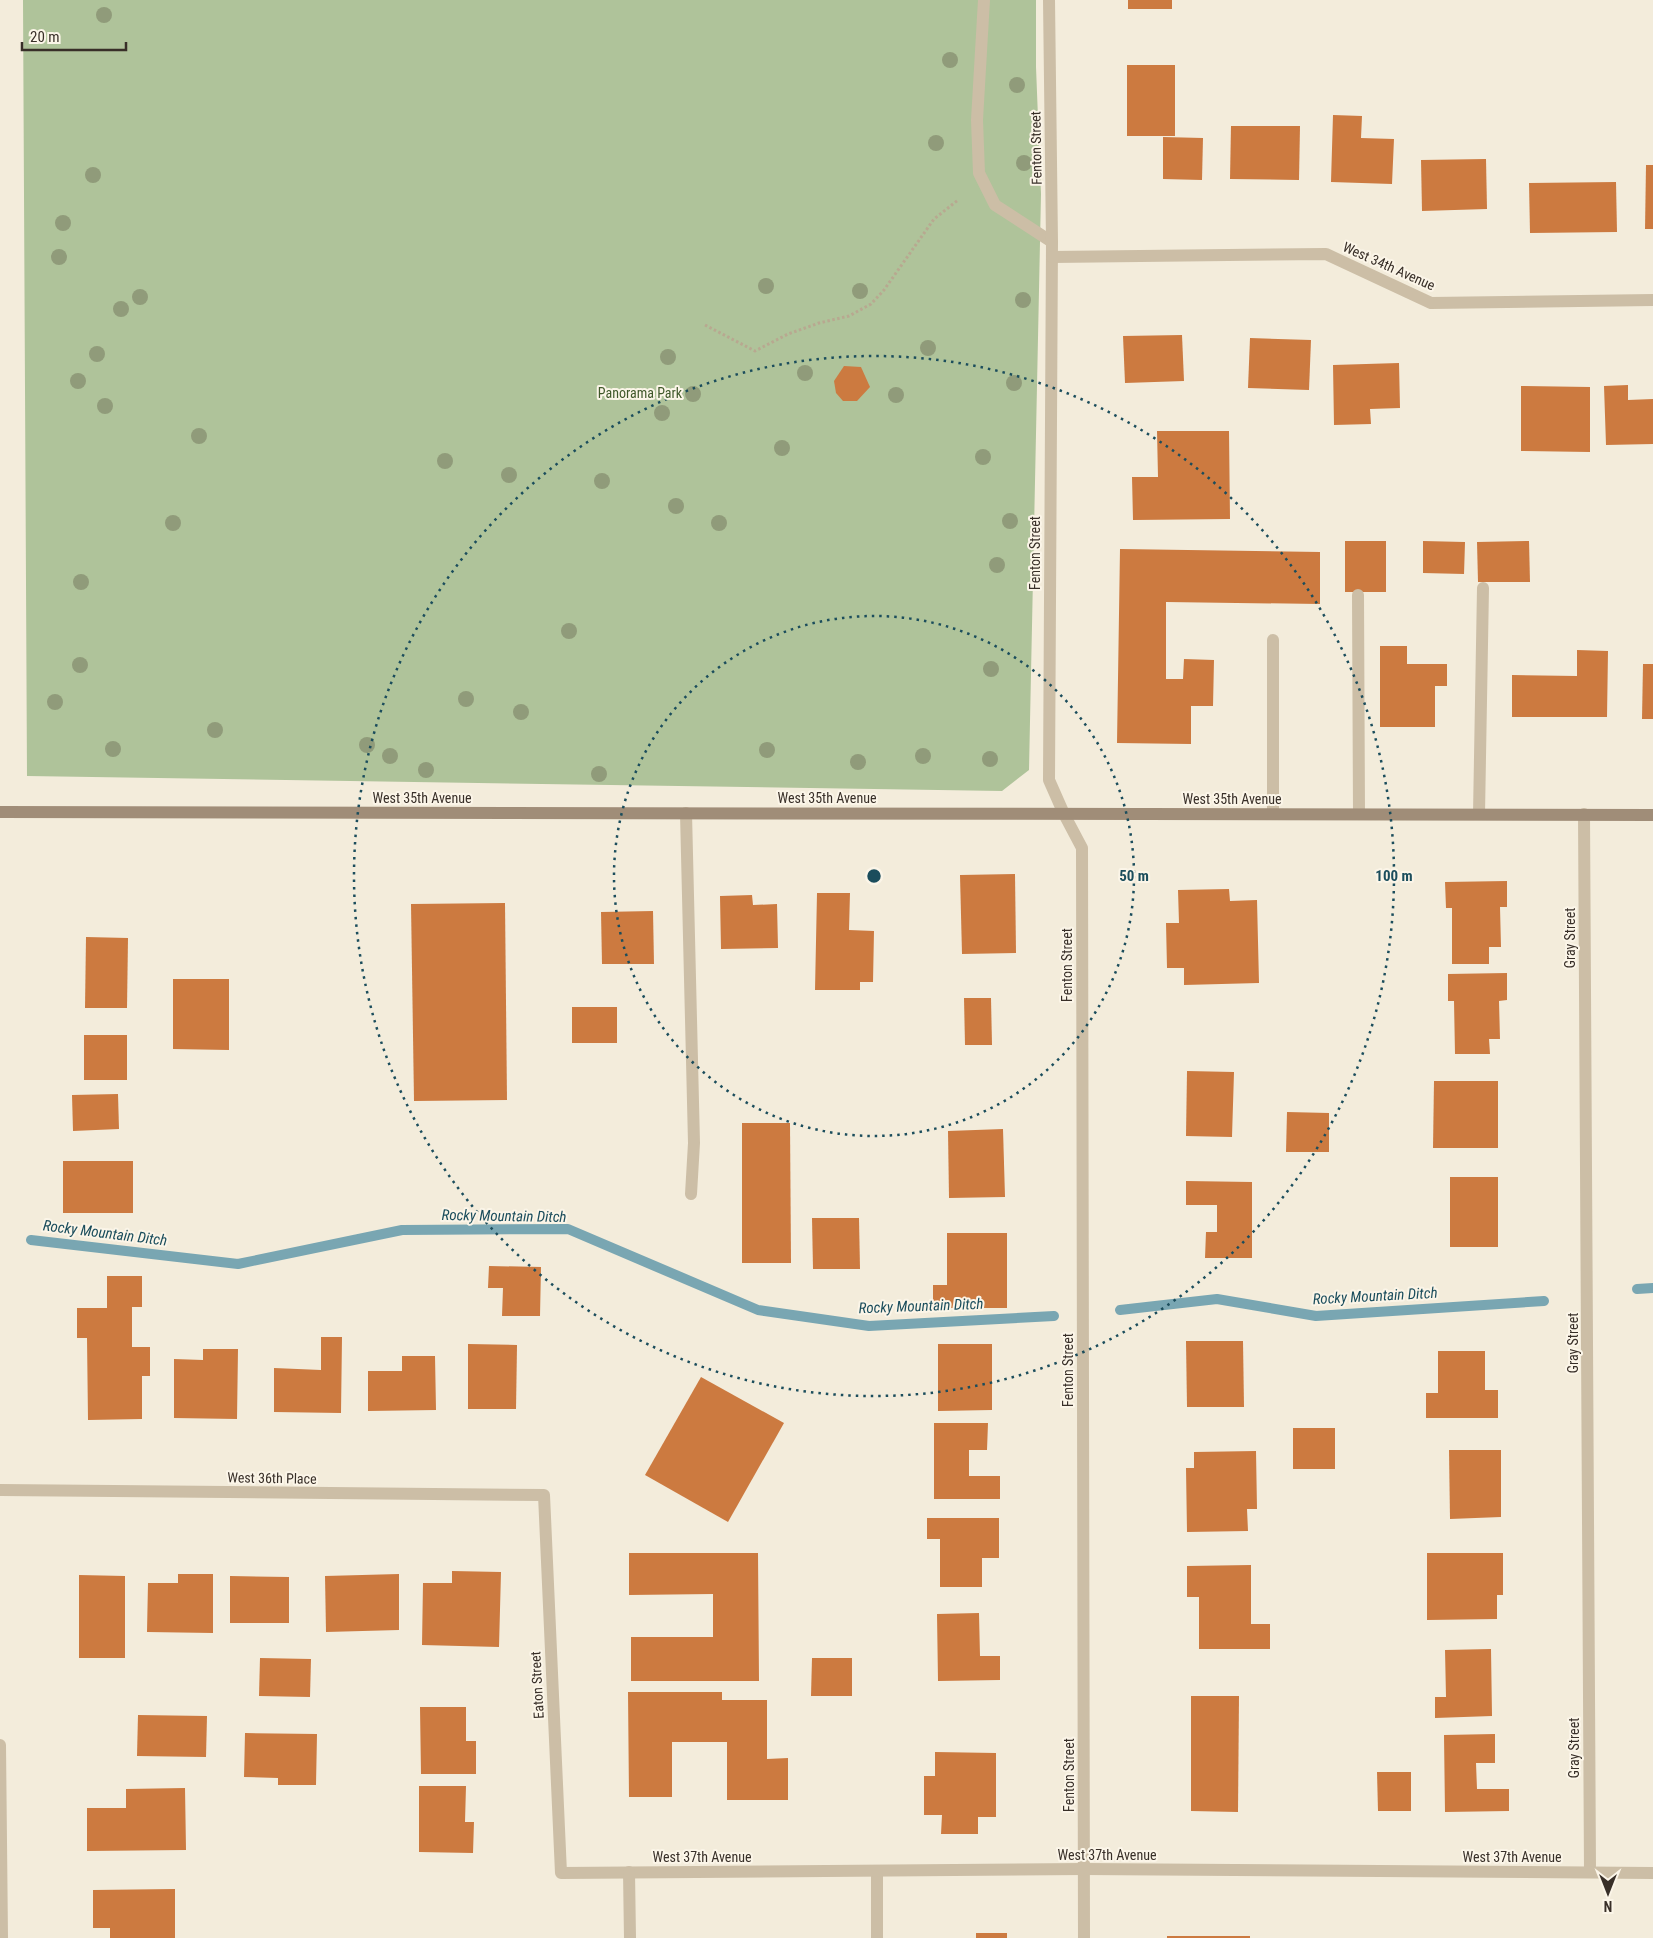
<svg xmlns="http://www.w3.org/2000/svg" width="1653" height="1938" viewBox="0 0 1653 1938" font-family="'Roboto Condensed',sans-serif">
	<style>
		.green { fill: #afc39a }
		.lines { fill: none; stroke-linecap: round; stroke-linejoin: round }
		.stream { stroke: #79a6b2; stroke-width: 10 }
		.building { fill: #cc7a40 }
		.path { stroke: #b8a890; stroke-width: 3; stroke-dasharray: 2.5 2.5; stroke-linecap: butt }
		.lane { stroke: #ccbea6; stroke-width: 12 }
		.street { stroke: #ccbea6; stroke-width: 12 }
		.secondary { stroke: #a08d78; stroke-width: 12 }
		.tree { fill: #909b7a }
		.ring { fill: none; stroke: #1b4d5c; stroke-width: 2.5; stroke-dasharray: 2.5 5 }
		.labels { text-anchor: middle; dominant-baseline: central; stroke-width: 4; stroke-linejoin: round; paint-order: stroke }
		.street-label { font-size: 14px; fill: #382f28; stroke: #fbf5e8 }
		.park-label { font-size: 14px; fill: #3f582a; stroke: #fbf5e8 }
		.water-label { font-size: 15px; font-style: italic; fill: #1b4d5c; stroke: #fbf5e8 }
		.centre { fill: #1b4d5c; stroke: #fbf5e8; stroke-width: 2.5 }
		.ring-label { font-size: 15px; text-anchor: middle; font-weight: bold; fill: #1b4d5c; stroke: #fbf5e8; stroke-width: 4; stroke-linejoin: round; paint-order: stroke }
	</style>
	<rect width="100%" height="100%" fill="#f3ecdb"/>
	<path class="green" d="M23,0H1036V67L1041,194L1029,770L1002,791L27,776Z"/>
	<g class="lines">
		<g class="stream">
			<path d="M31,1240L238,1264L402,1230L568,1229L758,1310L869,1326L1054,1316"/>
			<path d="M1637,1289L1653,1288"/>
			<path d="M1120,1310L1217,1299L1316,1316L1544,1301"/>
		</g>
	</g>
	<g class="building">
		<rect x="1128" y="0" width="44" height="9"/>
		<rect x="1127" y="65" width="48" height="71"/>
		<path d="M1333,115L1362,116L1361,138L1394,139L1392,184L1331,182Z"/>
		<path d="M1231,126H1300L1299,180L1230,179Z"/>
		<path d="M1163,137L1203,138L1202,180L1163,179Z"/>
		<path d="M1486,159L1487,209L1422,211L1421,160Z"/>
		<path d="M1646,165H1653V229H1645Z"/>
		<path d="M1616,182L1617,232L1530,233L1529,183Z"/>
		<path d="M1182,335L1184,381L1125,383L1123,336Z"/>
		<path d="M1250,338L1311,340L1309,390L1248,388Z"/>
		<path d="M1399,363L1400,408L1370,409L1371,424L1334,425L1333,365Z"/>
		<path d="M844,366L861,367L870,387L857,401H843L836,393L834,381Z"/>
		<path d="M1628,385V400L1653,399V444L1606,445L1604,386Z"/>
		<path d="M1521,386L1590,387V452L1521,451Z"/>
		<path d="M1157,431H1229L1230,519L1133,520L1132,477H1158Z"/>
		<rect x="1345" y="541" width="41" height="51"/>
		<path d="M1423,541L1465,542L1464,574L1423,573Z"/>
		<path d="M1529,541L1530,582H1478L1477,542Z"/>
		<path d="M1120,549L1320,552V604L1166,602V679H1183L1184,659L1214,660L1213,706H1191V744L1117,743Z"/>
		<path d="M1380,646H1407V664H1447V686H1435V727H1380Z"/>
		<path d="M1577,650L1608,651L1607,717H1512V675L1577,676Z"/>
		<path d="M1643,664H1653V719H1642Z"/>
		<path d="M1015,874L1016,953L962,954L960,875Z"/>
		<path d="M1507,881V907H1500L1501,947H1489V964H1452V908H1446L1445,882Z"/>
		<path d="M1229,889L1230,901L1257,900L1259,983L1184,985V968H1167L1166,923H1179L1178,890Z"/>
		<path d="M817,893H850L849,930L874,931L873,982H860V990H815Z"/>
		<path d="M752,895L753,905L777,904L778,948L721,949L720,896Z"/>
		<path d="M505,903L507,1100L414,1101L411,904Z"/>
		<path d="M653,911L654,964H602L601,912Z"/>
		<path d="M86,937L128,938L127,1008H85Z"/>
		<path d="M1507,973V1000L1499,1001L1500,1039H1489L1490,1054H1455L1454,1001H1448V974Z"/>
		<path d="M173,979H229V1050L173,1049Z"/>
		<path d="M964,998H991L992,1045H965Z"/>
		<rect x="572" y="1007" width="45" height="36"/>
		<rect x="84" y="1035" width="43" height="45"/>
		<path d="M1187,1071L1234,1072L1232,1137L1186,1136Z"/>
		<path d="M1434,1081H1498V1148H1433Z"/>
		<path d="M118,1094L119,1129L73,1131L72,1095Z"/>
		<path d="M1287,1112L1329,1113V1152H1286Z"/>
		<path d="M742,1123H790L791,1263H742Z"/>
		<path d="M1003,1129L1005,1197L949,1198L948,1131Z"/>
		<rect x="63" y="1161" width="70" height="52"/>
		<rect x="1450" y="1177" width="48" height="70"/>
		<path d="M1186,1181L1252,1182V1258H1205L1206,1232H1217V1205H1186Z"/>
		<path d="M812,1218H859L860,1269H813Z"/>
		<path d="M947,1233H1007V1308H933V1285H947Z"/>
		<path d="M489,1266L541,1267L540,1316H502L503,1288H488Z"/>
		<path d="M107,1276H142V1307H132V1347H150V1376H142V1419L88,1420L87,1338H77V1308H107Z"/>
		<path d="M321,1337H342L341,1413L274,1412V1368L321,1370Z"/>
		<path d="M1186,1341H1243L1244,1407H1187Z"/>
		<path d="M468,1344L517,1345L516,1409H468Z"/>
		<path d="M938,1344H992V1410L938,1411Z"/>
		<path d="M203,1349H238L237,1419L174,1418V1359L203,1360Z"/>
		<path d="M1438,1351H1485V1390H1498V1418H1426V1393H1438Z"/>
		<path d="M402,1356H435L436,1410L368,1411V1371H402Z"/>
		<path d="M701,1377L784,1423L728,1522L645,1475Z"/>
		<path d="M934,1423H988L987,1450H969V1476H1000V1499H934Z"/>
		<rect x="1293" y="1428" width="42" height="41"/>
		<path d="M1449,1450H1501V1517L1450,1519Z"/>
		<path d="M1256,1451L1257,1509H1247L1248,1531L1187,1532L1186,1468H1194V1452Z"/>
		<path d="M927,1518H999V1558H982V1587H940V1539H927Z"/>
		<path d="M629,1553H758L759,1681H631V1637H713V1594L629,1595Z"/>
		<path d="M1427,1553H1503V1595H1497V1619L1427,1620Z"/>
		<path d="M1251,1565V1624H1270V1649H1199V1597H1187V1566Z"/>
		<path d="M452,1571L501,1572L499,1647L422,1645L423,1583H452Z"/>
		<path d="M178,1574H213V1633L147,1632L148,1583H178Z"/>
		<path d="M399,1574V1630L326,1632L325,1576Z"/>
		<path d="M79,1575L125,1576V1658H79Z"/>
		<path d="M230,1576L289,1577V1623H230Z"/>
		<path d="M979,1613L980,1656H1000V1680L938,1681L937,1614Z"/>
		<path d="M1491,1649L1492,1716L1435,1718V1697H1446L1445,1650Z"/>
		<path d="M260,1658L311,1659L310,1697L259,1696Z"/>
		<path d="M812,1658H852V1696H811Z"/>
		<path d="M628,1692H722V1700H767V1759L788,1758V1800H727V1742H672V1797H629Z"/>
		<path d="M1191,1696H1239L1238,1812L1191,1811Z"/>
		<path d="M420,1707H466V1741H476V1774H421Z"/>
		<path d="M138,1715L207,1716L206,1757L137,1756Z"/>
		<path d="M245,1733L317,1734L316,1785H278V1778L244,1777Z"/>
		<path d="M1495,1734V1763H1476L1477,1789H1509V1811L1445,1812L1444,1735Z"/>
		<path d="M935,1752L996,1753V1817H978V1834H941L942,1815H924V1776H935Z"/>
		<path d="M1377,1772H1411V1811H1378Z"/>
		<path d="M419,1786H466L465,1822H474L473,1853L419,1852Z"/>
		<path d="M185,1788L186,1850L87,1851V1808H126V1789Z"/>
		<path d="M175,1889V1938H110V1928H93V1890Z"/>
		<rect x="976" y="1933" width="31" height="5"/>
		<rect x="1167" y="1936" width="83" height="2"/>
	</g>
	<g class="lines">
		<path class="path" d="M705,325L755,351L788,334L819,323L849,316L871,304L884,290L934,219L958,200"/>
		<g class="lane">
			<path d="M984,0L977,120L979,173L995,205L1052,242"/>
			<path d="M1358,595L1359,814"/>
			<path d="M1273,640V814"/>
			<path d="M686,813L694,1143L691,1194"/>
			<path d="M1479,814L1483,588"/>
			<path d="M877,1938V1871"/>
		</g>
		<g class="street">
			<path d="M1049,0L1052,242L1049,780L1064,814L1082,848L1084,1938"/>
			<path d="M1052,257L1326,254L1431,303L1653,300"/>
			<path d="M1584,814L1590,1872"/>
			<path d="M0,1490L544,1495L561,1873L1084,1869L1653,1873"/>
			<path d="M0,1745L2,1938"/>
			<path d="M629,1872L630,1938"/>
		</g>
		<path class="secondary" d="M0,812L1653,815"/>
	</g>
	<g class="tree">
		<circle cx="104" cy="15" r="8"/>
		<circle cx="950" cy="60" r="8"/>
		<circle cx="1017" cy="85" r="8"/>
		<circle cx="936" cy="143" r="8"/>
		<circle cx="1024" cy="163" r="8"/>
		<circle cx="93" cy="175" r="8"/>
		<circle cx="63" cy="223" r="8"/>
		<circle cx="59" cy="257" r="8"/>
		<circle cx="766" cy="286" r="8"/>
		<circle cx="860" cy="291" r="8"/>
		<circle cx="140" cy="297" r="8"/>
		<circle cx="1023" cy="300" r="8"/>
		<circle cx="121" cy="309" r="8"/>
		<circle cx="928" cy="348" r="8"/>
		<circle cx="97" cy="354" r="8"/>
		<circle cx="668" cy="357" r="8"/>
		<circle cx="805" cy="373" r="8"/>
		<circle cx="78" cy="381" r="8"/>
		<circle cx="1014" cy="383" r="8"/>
		<circle cx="693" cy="394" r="8"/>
		<circle cx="896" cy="395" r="8"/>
		<circle cx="105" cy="406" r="8"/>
		<circle cx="662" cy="413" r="8"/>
		<circle cx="199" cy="436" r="8"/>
		<circle cx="782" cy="448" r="8"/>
		<circle cx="983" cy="457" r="8"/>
		<circle cx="445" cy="461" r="8"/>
		<circle cx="509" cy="475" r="8"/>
		<circle cx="602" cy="481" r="8"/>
		<circle cx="676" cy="506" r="8"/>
		<circle cx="1010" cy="521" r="8"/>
		<circle cx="173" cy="523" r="8"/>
		<circle cx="719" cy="523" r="8"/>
		<circle cx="997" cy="565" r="8"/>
		<circle cx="81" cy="582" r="8"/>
		<circle cx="569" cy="631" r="8"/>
		<circle cx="80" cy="665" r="8"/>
		<circle cx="991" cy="669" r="8"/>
		<circle cx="466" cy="699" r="8"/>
		<circle cx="55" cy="702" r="8"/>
		<circle cx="521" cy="712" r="8"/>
		<circle cx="215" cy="730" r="8"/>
		<circle cx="367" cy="745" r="8"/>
		<circle cx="113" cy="749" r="8"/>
		<circle cx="767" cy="750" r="8"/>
		<circle cx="390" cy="756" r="8"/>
		<circle cx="923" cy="756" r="8"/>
		<circle cx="990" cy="759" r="8"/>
		<circle cx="858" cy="762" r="8"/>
		<circle cx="426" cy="770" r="8"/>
		<circle cx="599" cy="774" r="8"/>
	</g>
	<g class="ring">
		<circle cx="874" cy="876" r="260"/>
		<circle cx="874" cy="876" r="520"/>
	</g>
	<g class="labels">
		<g class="street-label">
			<text transform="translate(1036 148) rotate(-91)">Fenton Street</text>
			<text transform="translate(1389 266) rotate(24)">West 34th Avenue</text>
			<text transform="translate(1035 553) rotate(-90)">Fenton Street</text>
			<text x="422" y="798">West 35th Avenue</text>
			<text x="827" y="798">West 35th Avenue</text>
			<text x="1232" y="799">West 35th Avenue</text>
			<text transform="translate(1570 938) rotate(-90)">Gray Street</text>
			<text transform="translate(1067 965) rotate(-90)">Fenton Street</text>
			<text transform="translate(1573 1343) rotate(-90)">Gray Street</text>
			<text transform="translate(1068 1370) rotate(-90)">Fenton Street</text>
			<text transform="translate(272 1478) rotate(1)">West 36th Place</text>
			<text transform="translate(537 1685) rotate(-93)">Eaton Street</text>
			<text transform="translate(1574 1748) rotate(-90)">Gray Street</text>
			<text transform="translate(1069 1775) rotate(-90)">Fenton Street</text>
			<text x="1107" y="1855">West 37th Avenue</text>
			<text x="702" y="1857">West 37th Avenue</text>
			<text x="1512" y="1857">West 37th Avenue</text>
		</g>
		<g class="park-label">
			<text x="640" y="393">Panorama Park</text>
		</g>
		<g class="water-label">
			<text transform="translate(504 1216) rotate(1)">Rocky Mountain Ditch</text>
			<text transform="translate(105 1233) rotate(7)">Rocky Mountain Ditch</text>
			<text transform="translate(1375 1296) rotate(-3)">Rocky Mountain Ditch</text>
			<text transform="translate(921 1306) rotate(-2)">Rocky Mountain Ditch</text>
		</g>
	</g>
	<circle cx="874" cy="876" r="8" class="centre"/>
	<g class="ring-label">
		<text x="1134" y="881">50 m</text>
		<text x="1394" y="881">100 m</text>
	</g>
	<g transform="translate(1608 1893) rotate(180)" stroke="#fbf5e8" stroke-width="4" paint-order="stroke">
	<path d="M0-4L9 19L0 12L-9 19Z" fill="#382f28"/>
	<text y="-8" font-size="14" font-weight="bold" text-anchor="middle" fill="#382f28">N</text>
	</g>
	<path d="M22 42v8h104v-8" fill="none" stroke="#382f28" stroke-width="2.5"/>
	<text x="30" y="42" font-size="15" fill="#382f28" stroke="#fbf5e8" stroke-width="4" paint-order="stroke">20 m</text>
</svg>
